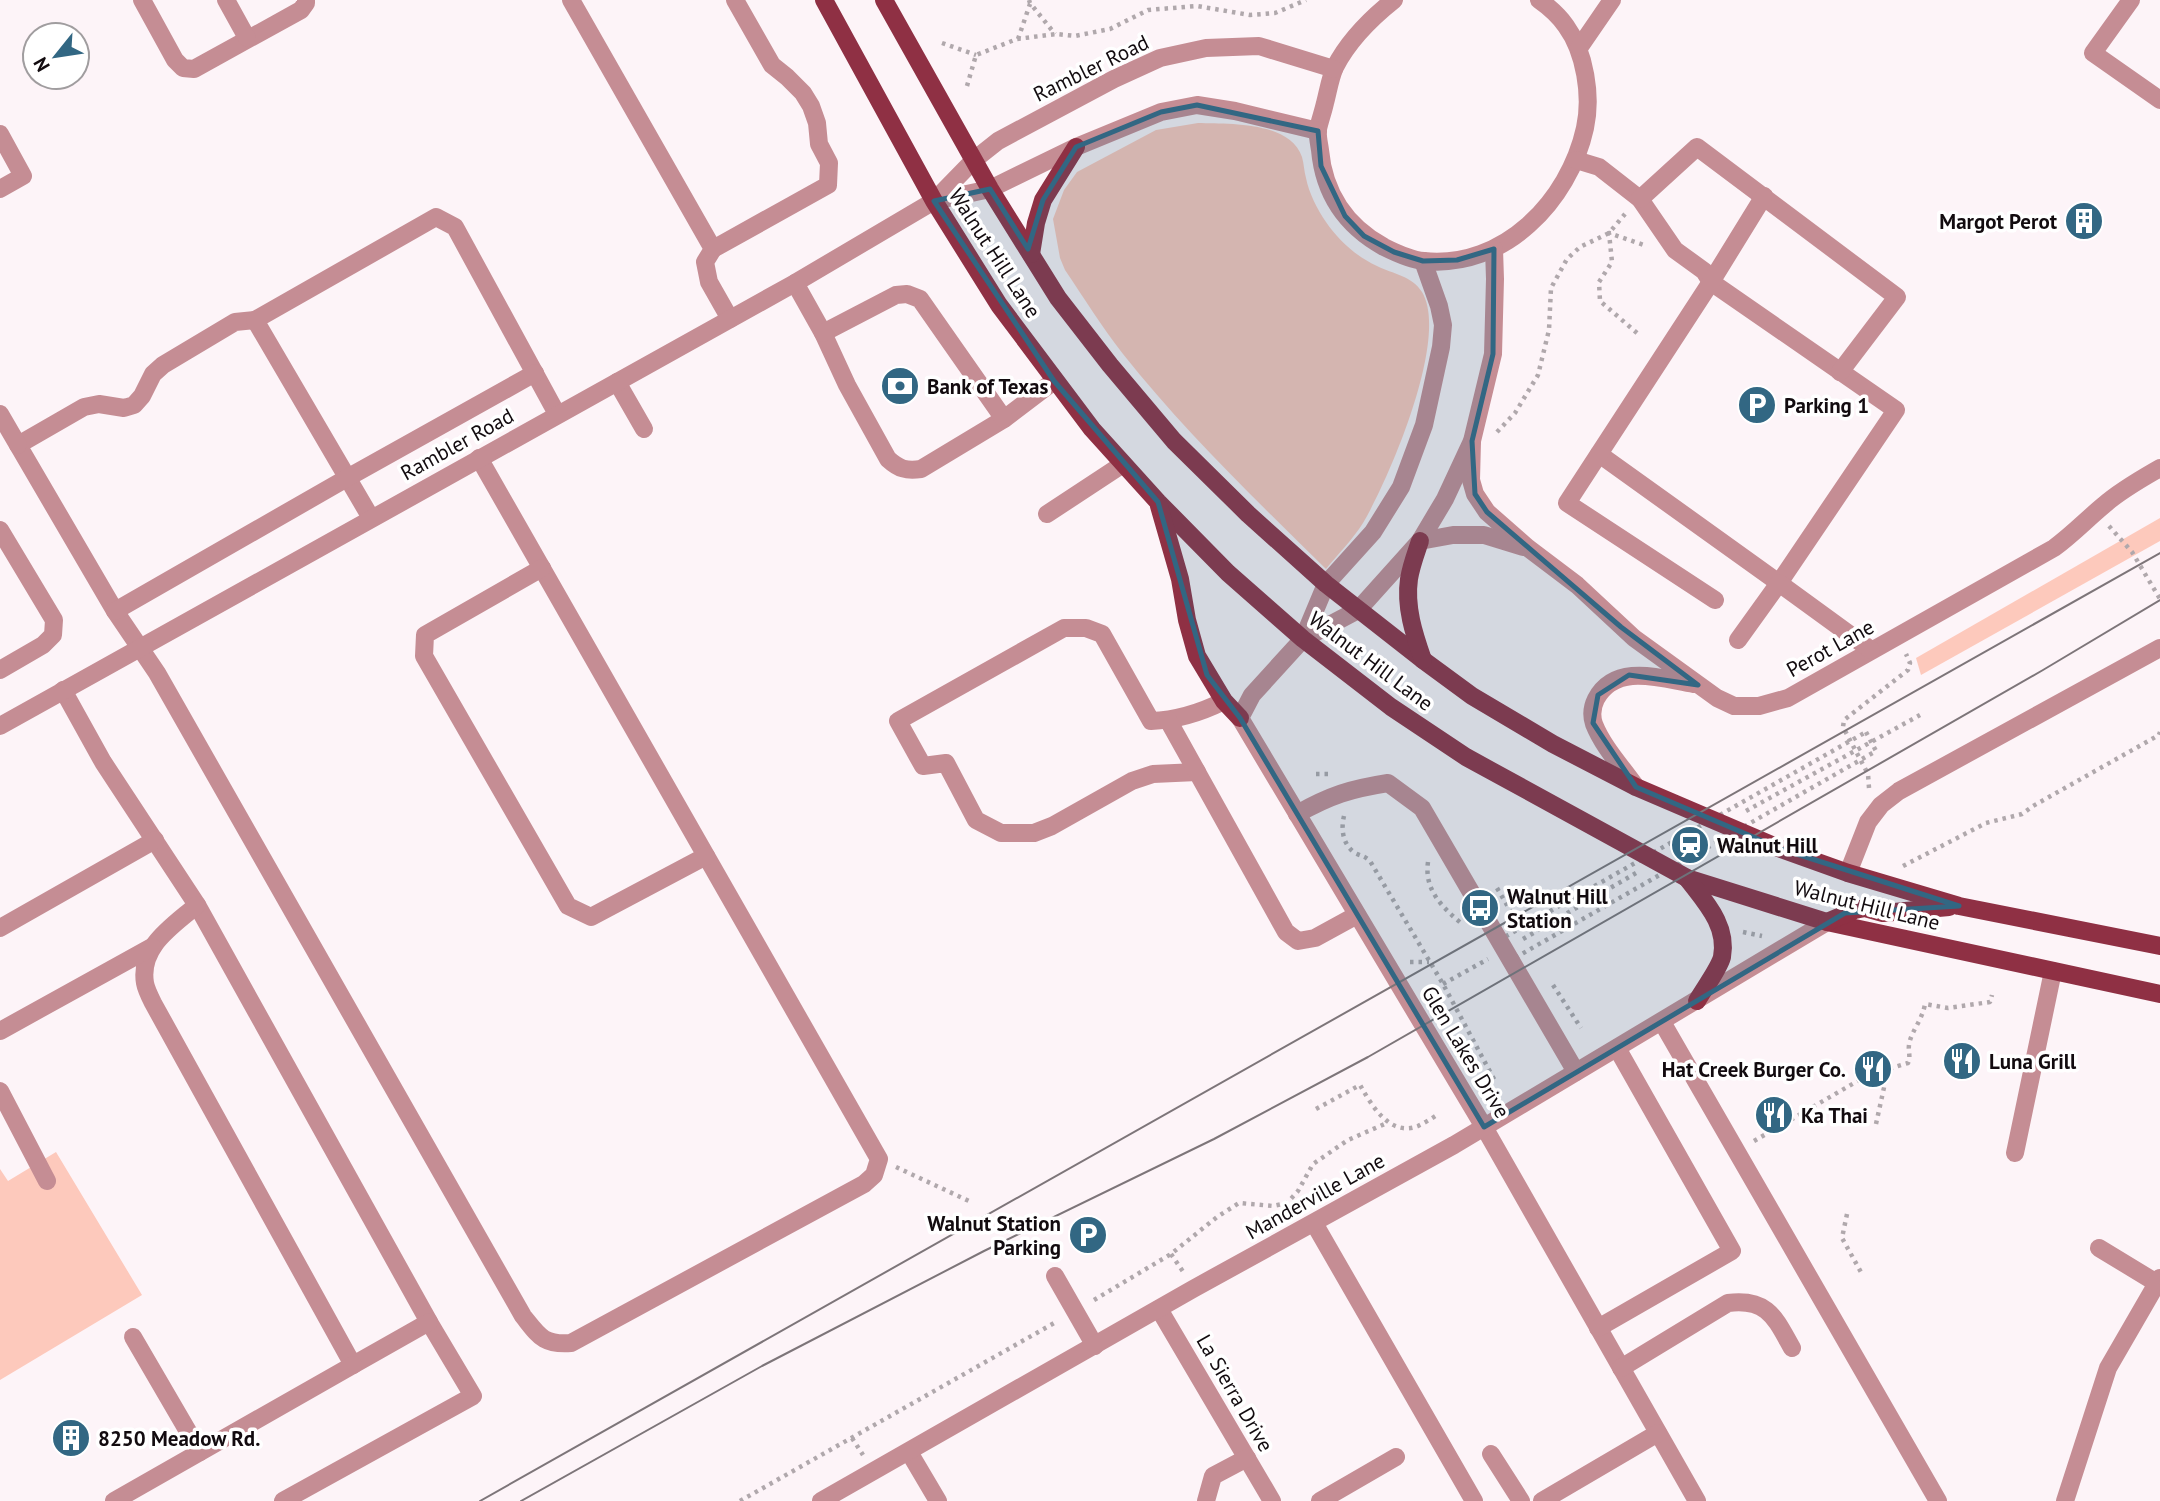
<svg xmlns="http://www.w3.org/2000/svg" width="2160" height="1501" viewBox="0 0 2160 1501" font-family="'PT Sans',sans-serif">
	<style>
		.green { fill: #fdc9bc }
		.lines { fill: none; stroke-linecap: round; stroke-linejoin: round }
		.path { stroke: #b0a8ac; stroke-width: 4.5; stroke-dasharray: 3.5 5; stroke-linecap: butt }
		.minor { stroke: #c58d94; stroke-width: 18 }
		.major { stroke: #8f3044; stroke-width: 18 }
		.tram { stroke: #7d7579; stroke-width: 2 }
		.marked { fill: #326783; fill-opacity: 0.2; stroke: #326783; stroke-width: 5; stroke-linejoin: round }
		.labels { text-anchor: middle; dominant-baseline: central; stroke-width: 7; stroke-linejoin: round; paint-order: stroke }
		.street-label { font-size: 21px; fill: #120b0f; stroke: #fff }
		.poi-label { font-size: 21px; font-weight: bold; fill: #120b0f; stroke: #fff; text-anchor: start }
	</style>
	<rect width="100%" height="100%" fill="#fdf4f8"/>
	<g class="green">
		<path d="M1198,123C1228,124 1290,121 1302,157C1304,164 1304,171 1306,178C1309,193 1317,209 1326,222C1338,240 1357,257 1377,266C1393,274 1412,276 1422,292C1450,338 1388,481 1363,523C1353,539 1338,554 1326,569C1256,500 1184,431 1123,354C1102,327 1084,298 1065,270L1060,258L1053,219L1064,190L1077,172L1156,130Z"/>
		<path d="M2160,518V541L1921,675L1916,658Z"/>
		<path d="M56,1152L142,1295L0,1380V1169L8,1181Z"/>
	</g>
	<g class="lines">
		<g class="path">
			<path d="M1029,0L1030,3L1055,34"/>
			<path d="M1018,39L1030,4"/>
			<path d="M942,43L976,55"/>
			<path d="M967,86L976,55L1017,39L1056,34L1075,36L1110,29L1148,10L1197,6L1250,15L1275,13L1306,0"/>
			<path d="M1637,333L1600,301L1599,282L1612,262L1609,233L1644,245"/>
			<path d="M1497,432L1515,413L1538,375L1549,330L1551,288L1567,259L1580,247L1609,233L1625,214"/>
			<path d="M2109,526L2132,552L2160,599"/>
			<path d="M1866,732L1876,751L1506,963L1494,943Z"/>
			<path d="M1316,774H1329"/>
			<path d="M1869,788L1868,774L1843,727L1844,720L1908,670L1910,663L1906,654"/>
			<path d="M1746,811L1920,715"/>
			<path d="M1344,816C1341,828 1342,844 1355,853C1361,856 1365,856 1370,861L1443,984L1495,1081"/>
			<path d="M1428,862C1424,890 1442,907 1462,924"/>
			<path d="M1903,866L1986,823L2022,814L2033,806L2159,735L2160,732"/>
			<path d="M1497,888L1521,929"/>
			<path d="M1743,932L1762,936"/>
			<path d="M1523,939L1636,873"/>
			<path d="M1410,962H1429"/>
			<path d="M1443,984L1488,959"/>
			<path d="M1553,985L1581,1028"/>
			<path d="M1316,1109L1360,1085C1372,1106 1390,1137 1418,1126C1424,1123 1431,1119 1437,1115"/>
			<path d="M1876,1124L1885,1083L1869,1079L1868,1075L1908,1063C1911,1056 1908,1052 1909,1045C1911,1031 1922,1021 1925,1004L1948,1008L1990,1002L1992,995"/>
			<path d="M1754,1141L1868,1075"/>
			<path d="M896,1167L971,1202"/>
			<path d="M1847,1214L1842,1238L1862,1274"/>
			<path d="M1171,1254L1184,1273"/>
			<path d="M1094,1300L1171,1254L1217,1217L1239,1203L1273,1206L1287,1203L1298,1191L1313,1164L1348,1140L1387,1123"/>
			<path d="M852,1438L863,1455"/>
			<path d="M740,1501L1056,1322"/>
		</g>
		<g class="minor">
			<path d="M142,0L175,60L183,68L194,69L301,10L306,3V0"/>
			<path d="M226,0L247,38"/>
			<path d="M571,0L713,249L705,262L709,282L730,319"/>
			<path d="M1394,0C1370,19 1349,40 1335,67C1330,78 1328,92 1325,103C1323,112 1320,120 1318,129C1317,135 1319,143 1320,150C1324,194 1346,226 1384,247C1396,253 1411,260 1424,261C1504,269 1569,201 1585,128C1592,96 1585,52 1566,26C1559,16 1549,7 1539,0"/>
			<path d="M2131,0L2093,53L2160,100"/>
			<path d="M1579,48L1612,0"/>
			<path d="M0,134L23,176L0,189"/>
			<path d="M1576,160L1599,167L1640,199L1675,250L1704,271L1711,282L1896,410L1779,583L1599,454"/>
			<path d="M1640,199L1697,147L1897,297L1840,372"/>
			<path d="M934,201L990,189L1076,147L1161,112L1197,105L1235,111L1318,131"/>
			<path d="M713,249L828,185L829,163L819,144L817,123L811,106L803,93L787,77L772,65L735,0"/>
			<path d="M1423,261L1439,306L1443,325L1441,347L1424,425L1401,487L1373,532L1326,584L1303,639L1252,695L1240,718L1484,1127L1697,1501"/>
			<path d="M795,283L823,333L847,385L888,459C899,469 906,471 921,469L1004,419L1054,381"/>
			<path d="M255,320L235,322L163,365L153,374L142,396L134,405L124,408L99,404L84,407L18,445L115,611L157,673L523,1316C539,1336 543,1345 571,1343L864,1184L874,1175L879,1159L479,458"/>
			<path d="M823,333L896,295L907,294L920,299L1004,419"/>
			<path d="M617,382L644,429"/>
			<path d="M0,414L18,445"/>
			<path d="M1472,441L1471,480L1475,494L1487,512L1528,548L1577,585L1634,638L1717,698L1734,706H1759L1788,698L2054,548C2073,534 2087,519 2104,505C2121,490 2141,479 2160,468"/>
			<path d="M1047,514L1123,464"/>
			<path d="M371,518L255,320L436,217L455,227L557,414"/>
			<path d="M0,530L54,620L53,635L43,645L0,670"/>
			<path d="M1420,541L1453,535H1484L1523,547"/>
			<path d="M542,568L425,635L424,656L568,906L591,917L706,856"/>
			<path d="M1715,600L1567,503L1711,282L1764,196"/>
			<path d="M115,611L347,478L535,373"/>
			<path d="M1303,639L1358,610L1420,541L1445,499L1472,441L1493,354L1495,279L1494,249"/>
			<path d="M1738,640L1779,583L1871,650"/>
			<path d="M63,690L103,762L197,905L429,1322L473,1396L283,1501"/>
			<path d="M1224,701C1200,713 1178,720 1151,721L1102,634L1086,628H1064L898,721L923,766L946,763L976,820L1001,833H1034L1052,826L1132,781L1153,774L1197,772L1286,932L1298,941L1315,938L1357,915"/>
			<path d="M1168,720L1197,772"/>
			<path d="M0,726L795,283L934,201L974,160L998,141L1114,79L1160,58L1206,48L1259,46L1334,69"/>
			<path d="M1636,787C1622,767 1603,747 1594,724C1591,715 1592,707 1596,699C1616,662 1662,679 1694,684"/>
			<path d="M1297,814C1331,795 1350,789 1388,783L1422,808L1576,1072"/>
			<path d="M1848,873L1868,822L1881,805L1899,791L2160,648"/>
			<path d="M197,905C173,926 139,946 145,983C146,989 150,997 153,1003L353,1365L429,1322"/>
			<path d="M0,928L155,840"/>
			<path d="M1662,1022L1938,1501"/>
			<path d="M0,1031L152,947"/>
			<path d="M0,1091L47,1181"/>
			<path d="M2015,1153L2053,971"/>
			<path d="M1314,1223L1474,1501"/>
			<path d="M2099,1248L2160,1285"/>
			<path d="M1055,1276L1095,1346"/>
			<path d="M1159,1309L1272,1501"/>
			<path d="M1598,1328L1732,1251L1617,1048"/>
			<path d="M133,1337L200,1452"/>
			<path d="M1621,1368L1728,1303C1768,1298 1775,1318 1792,1348"/>
			<path d="M909,1452L938,1501"/>
			<path d="M1491,1454L1521,1501"/>
			<path d="M114,1501L353,1365"/>
			<path d="M821,1501L1193,1289L1454,1145L1827,922"/>
			<path d="M1206,1501L1213,1476L1247,1458"/>
			<path d="M1320,1501L1396,1457"/>
			<path d="M1542,1501L1658,1433"/>
			<path d="M2065,1501L2108,1368L2160,1278"/>
		</g>
		<g class="major">
			<path d="M824,0L934,201L999,305L1092,429L1158,502L1228,573L1303,639L1391,707L1466,757L1687,878L1827,922L2160,994"/>
			<path d="M884,0L990,189L1058,298L1110,365L1174,441L1248,514L1326,584L1423,660L1472,696L1553,744L1636,787L1781,849L1848,873L1959,906L2160,946"/>
			<path d="M1031,254L1036,223L1043,200L1076,147"/>
			<path d="M1159,506L1180,579L1187,620L1197,656L1224,701L1240,718"/>
			<path d="M1420,541C1416,553 1411,566 1409,579C1405,607 1414,634 1423,660"/>
			<path d="M1687,878C1705,902 1728,925 1722,957C1719,969 1703,990 1697,1001"/>
			<path d="M1827,922L1855,910L1865,908L1883,913L1949,907"/>
		</g>
		<g class="tram">
			<path d="M480,1501L2160,553"/>
			<path d="M521,1501L762,1366L984,1251L1214,1139L1368,1057L2043,670L2160,600"/>
		</g>
	</g>
	<path class="marked" d="M1197,105L1318,131L1321,166L1345,216L1364,236L1394,252L1423,261L1457,260L1494,249L1493,354L1472,441L1475,494L1487,512L1621,627L1698,685L1629,675L1598,695L1593,723L1636,787L1781,849L1959,906L1845,913L1484,1127L1240,718L1207,675L1158,502L1054,381L934,201L990,189L1028,249L1043,200L1076,147L1161,112Z"/>
	<defs>
		<symbol id="building-disc" viewBox="-11 -11 22 22"><circle r="9.5" fill="#326783" stroke="#fff"/><path d="M-4-6H4V6H1V3H-1V6H-4ZM-2.5-4.3h1.7v1.8h-1.7ZM.8-4.3h1.7v1.8H.8ZM-2.5-1h1.7V.8h-1.7ZM.8-1h1.7V.8H.8Z" fill="#fff"/></symbol>
		<symbol id="bank-disc" viewBox="-11 -11 22 22"><circle r="9.5" fill="#326783" stroke="#fff"/><path d="M-6-4H6V4H-6ZM0-2.3a2.3 2.3 0 1 0 0 4.6a2.3 2.3 0 1 0 0-4.6Z" fill="#fff"/></symbol>
		<symbol id="parking-disc" viewBox="-11 -11 22 22"><circle r="9.5" fill="#326783" stroke="#fff"/><path d="M-3.5-5.5H1a3.5 3.5 0 0 1 0 7H-1V5.5H-3.5ZM-1-3.4V-.6H.8a1.4 1.4 0 0 0 0-2.8Z" fill="#fff"/></symbol>
		<symbol id="station-disc" viewBox="-11 -11 22 22"><circle r="9.5" fill="#326783" stroke="#fff"/><path d="M-3-6H3Q5-6 5-4V2Q5 4 3 4L4.5 6H3L1.5 4h-3L-3 6H-4.5L-3 4Q-5 4-5 2V-4Q-5-6-3-6ZM-3.5-4v3h7v-3ZM-3.5 1v1.5H-2V1ZM2 1v1.5H3.5V1Z" fill="#fff"/></symbol>
		<symbol id="bus-disc" viewBox="-11 -11 22 22"><circle r="9.5" fill="#326783" stroke="#fff"/><path d="M-5-6H5V4H4V6H2V4H-2V6H-4V4H-5ZM-3.5-4V0h7V-4ZM-3.5 1.2v1.5H-2V1.2ZM2 1.2v1.5H3.5V1.2Z" fill="#fff"/></symbol>
		<symbol id="restaurant-disc" viewBox="-11 -11 22 22"><circle r="9.5" fill="#326783" stroke="#fff"/><path d="M-5-6h1v4h1v-4h1v4h1v-4h1v5L-1.5 .5V6h-2V.5L-5-1ZM5-6V6H3V1.5H1.5Q1.5-4 5-6Z" fill="#fff"/></symbol>
	</defs>
	<g fill-rule="evenodd">
		<use href="#building-disc" x="2062" y="199" width="44" height="44"/>
		<use href="#bank-disc" x="878" y="364" width="44" height="44"/>
		<use href="#parking-disc" x="1735" y="383" width="44" height="44"/>
		<use href="#station-disc" x="1668" y="823" width="44" height="44"/>
		<use href="#bus-disc" x="1458" y="886" width="44" height="44"/>
		<use href="#restaurant-disc" x="1940" y="1039" width="44" height="44"/>
		<use href="#restaurant-disc" x="1851" y="1047" width="44" height="44"/>
		<use href="#restaurant-disc" x="1752" y="1093" width="44" height="44"/>
		<use href="#parking-disc" x="1066" y="1213" width="44" height="44"/>
		<use href="#building-disc" x="49" y="1416" width="44" height="44"/>
	</g>
	<g class="labels">
		<g class="street-label">
			<text transform="translate(1091 68) rotate(-26)">Rambler Road</text>
			<text transform="translate(995 253) rotate(57)">Walnut Hill Lane</text>
			<text transform="translate(457 444) rotate(-29)">Rambler Road</text>
			<text transform="translate(1830 648) rotate(-29)">Perot Lane</text>
			<text transform="translate(1371 661) rotate(37)">Walnut Hill Lane</text>
			<text transform="translate(1867 905) rotate(14)">Walnut Hill Lane</text>
			<text transform="translate(1466 1052) rotate(59)">Glen Lakes Drive</text>
			<text transform="translate(1315 1196) rotate(-29)">Manderville Lane</text>
			<text transform="translate(1235 1393) rotate(60)">La Sierra Drive</text>
		</g>
		<g class="poi-label">
			<text x="2057" y="221" text-anchor="end">Margot Perot</text>
			<text x="927" y="386">Bank of Texas</text>
			<text x="1784" y="405">Parking 1</text>
			<text x="1717" y="845">Walnut Hill</text>
			<text x="1507" y="896">Walnut Hill<tspan x="1507" dy="24">Station</tspan></text>
			<text x="1989" y="1061">Luna Grill</text>
			<text x="1846" y="1069" text-anchor="end">Hat Creek Burger Co.</text>
			<text x="1801" y="1115">Ka Thai</text>
			<text x="1061" y="1223" text-anchor="end">Walnut Station<tspan x="1061" dy="24">Parking</tspan></text>
			<text x="98" y="1438">8250 Meadow Rd.</text>
		</g>
	</g>
	<g transform="translate(56 56) rotate(240)"><circle r="33" fill="#ffffff" stroke="#a09d9f" stroke-width="2"/>
	<path d="M0-5L12 26L0 18L-12 26Z" fill="#326783"/>
	<text y="-10" font-size="19" font-weight="bold" text-anchor="middle" fill="#120b0f">N</text>
	</g>
</svg>
